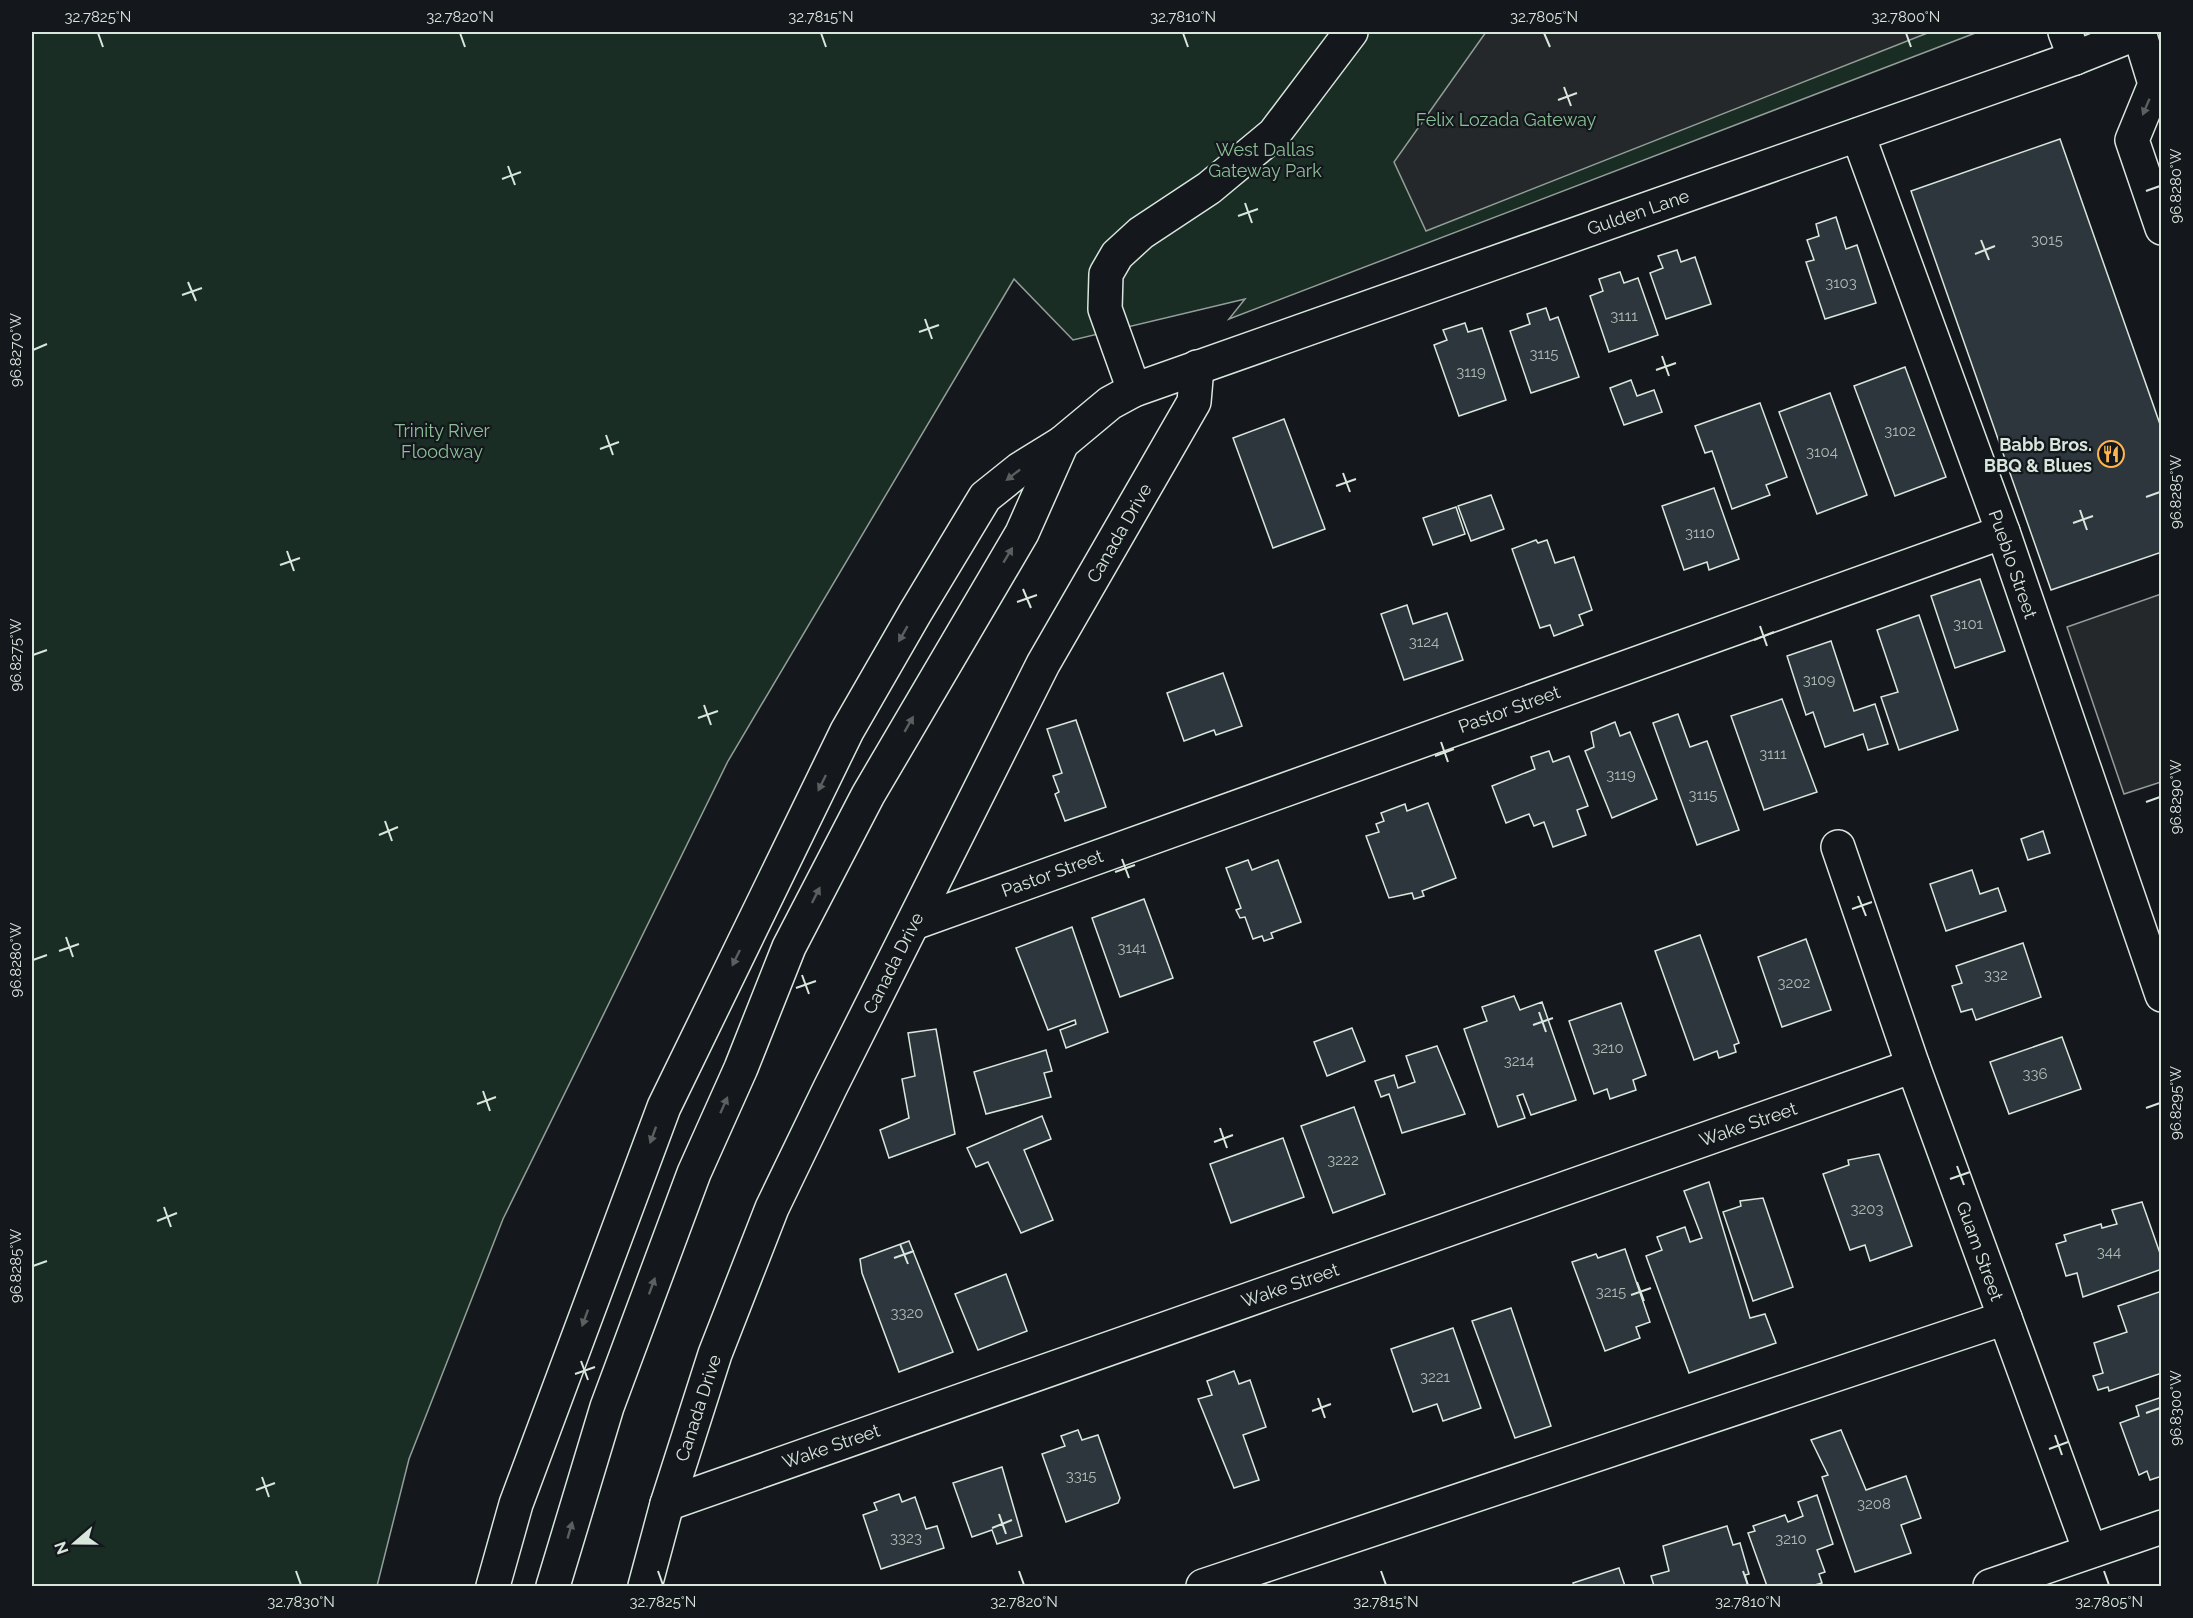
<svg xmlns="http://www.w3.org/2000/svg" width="2193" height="1618" viewBox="0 0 2193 1618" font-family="Raleway,sans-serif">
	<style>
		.green { fill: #1a2d24; stroke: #939e99; stroke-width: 1.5 }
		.parking { fill: #24282b; stroke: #939e99; stroke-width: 1.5 }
		.building { fill: #2c363c; stroke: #d8e6dc; stroke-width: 1.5 }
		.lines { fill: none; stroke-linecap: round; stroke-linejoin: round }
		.minor-casing { stroke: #d8e6dc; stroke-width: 36 }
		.minor { stroke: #14181c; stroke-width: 33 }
		.oneway { fill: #59605f }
		.ticks { fill: none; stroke: #d8e6dc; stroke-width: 2 }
		.labels { text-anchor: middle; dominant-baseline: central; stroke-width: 4.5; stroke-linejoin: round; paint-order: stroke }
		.number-label { font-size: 15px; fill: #adbab4 }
		.park-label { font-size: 18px; fill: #8ac095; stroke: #14181c }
		.street-label { font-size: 18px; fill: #d8e6dc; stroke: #14181c }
		.poi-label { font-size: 18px; font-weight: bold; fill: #d8e6dc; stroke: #14181c; text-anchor: end }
		.neatline { fill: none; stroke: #d8e6dc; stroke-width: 2 }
		.ticks-label { font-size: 15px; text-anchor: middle; fill: #d8e6dc }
	</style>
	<rect width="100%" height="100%" fill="#14181c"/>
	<path class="green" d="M32,32H1978L1229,319L1245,299L1073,340L1014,279L728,761L503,1219L409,1459L377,1586H32Z"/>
	<g class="parking">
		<path d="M1486,32H1930L1426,231L1394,162Z"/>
		<path d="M2161,594V782L2124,794L2067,627Z"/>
	</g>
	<g class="building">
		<path d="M2060,139L2162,430V552L2051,590L1911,191Z"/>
		<path d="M1836,217L1846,249L1857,245L1876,303L1825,319L1806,262L1814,260L1807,240L1819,236L1816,224Z"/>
		<path d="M1677,250L1681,262L1695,257L1711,304L1666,319L1650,273L1663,268L1658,256Z"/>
		<path d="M1620,272L1624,283L1638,278L1658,335L1609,352L1590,296L1603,291L1599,279Z"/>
		<path d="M1546,308L1550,320L1558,317L1579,377L1531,393L1510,331L1530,324L1527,314Z"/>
		<path d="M1465,323L1468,332L1482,328L1506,400L1459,416L1434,345L1447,340L1443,330Z"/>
		<path d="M1905,367L1946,477L1895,496L1854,386Z"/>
		<path d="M1631,380L1637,396L1654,390L1662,412L1624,425L1610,388Z"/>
		<path d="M1830,393L1867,495L1817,514L1779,412Z"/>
		<path d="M1760,403L1787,477L1766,485L1770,495L1732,509L1712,451L1705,453L1695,426Z"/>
		<path d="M1284,419L1325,529L1273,548L1233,438Z"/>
		<path d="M1714,488L1739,559L1709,570L1707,562L1684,570L1662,506Z"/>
		<path d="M1491,495L1504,529L1471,541L1458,506Z"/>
		<path d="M1456,507L1465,534L1433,545L1423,518Z"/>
		<path d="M1536,540L1538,543L1547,540L1555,563L1574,557L1592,610L1579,615L1583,625L1554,636L1550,625L1540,628L1512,549Z"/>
		<path d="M1980,579L2005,651L1955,668L1931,596Z"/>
		<path d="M1407,605L1413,624L1447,613L1463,660L1404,680L1381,614Z"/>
		<path d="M1919,615L1958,730L1899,750L1881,697L1898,692L1877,630Z"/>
		<path d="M1831,641L1854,711L1875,704L1888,744L1868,750L1863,734L1825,747L1813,712L1806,715L1787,656Z"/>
		<path d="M1223,673L1242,726L1216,735L1214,730L1184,741L1167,693Z"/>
		<path d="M1782,699L1817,792L1764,810L1731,716Z"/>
		<path d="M1678,714L1690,747L1707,741L1739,830L1697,845L1653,723Z"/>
		<path d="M1076,720L1106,807L1065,821L1055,794L1059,792L1053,776L1062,773L1047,729Z"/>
		<path d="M1615,722L1620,736L1630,732L1657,799L1612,818L1585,751L1594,747L1591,732Z"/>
		<path d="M1549,751L1553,762L1569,756L1588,806L1577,810L1586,835L1553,847L1544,822L1534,826L1529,814L1506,823L1492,786L1535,769L1531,757Z"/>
		<path d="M1428,803L1456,878L1422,891L1424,896L1414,899L1412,893L1389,898L1366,836L1379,832L1376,824L1384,821L1381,813L1405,804L1407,811Z"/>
		<path d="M2043,831L2050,853L2028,860L2021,839Z"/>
		<path d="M1248,860L1252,870L1278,860L1301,922L1271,933L1273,938L1264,941L1262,936L1253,939L1245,917L1240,918L1236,910L1241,908L1226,868Z"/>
		<path d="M1972,870L1980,894L1998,888L2006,911L1946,931L1930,884Z"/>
		<path d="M1144,899L1173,978L1120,997L1092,918Z"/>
		<path d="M1072,927L1108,1032L1066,1048L1060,1030L1076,1024L1075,1020L1048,1030L1016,948Z"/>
		<path d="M1700,935L1739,1043L1734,1045L1736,1052L1719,1058L1717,1051L1694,1060L1655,951Z"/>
		<path d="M1806,939L1831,1010L1782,1027L1758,957Z"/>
		<path d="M2023,943L2041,997L1976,1020L1972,1009L1961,1012L1952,986L1962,983L1956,966Z"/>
		<path d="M1514,996L1520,1010L1542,1002L1576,1100L1531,1115L1523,1094L1517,1096L1525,1118L1498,1127L1464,1029L1487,1021L1482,1007Z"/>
		<path d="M1621,1003L1646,1075L1633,1080L1636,1090L1610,1099L1607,1089L1594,1094L1569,1021Z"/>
		<path d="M1352,1028L1365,1061L1327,1076L1314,1042Z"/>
		<path d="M936,1029L955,1134L889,1158L880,1130L909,1118L902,1079L915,1076L908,1033Z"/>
		<path d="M2062,1037L2081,1089L2009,1114L1990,1062Z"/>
		<path d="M1437,1046L1465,1114L1402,1133L1389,1094L1381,1097L1375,1081L1394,1075L1398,1088L1415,1082L1406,1056Z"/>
		<path d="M1046,1050L1052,1071L1044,1073L1051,1097L986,1114L974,1072Z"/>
		<path d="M1354,1107L1385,1194L1333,1213L1301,1126Z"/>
		<path d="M1042,1116L1051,1139L1024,1150L1053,1220L1021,1233L988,1162L976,1167L967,1148Z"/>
		<path d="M1283,1138L1304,1197L1231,1223L1210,1164Z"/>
		<path d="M1879,1154L1912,1246L1870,1261L1865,1245L1850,1250L1823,1174L1849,1165L1848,1160Z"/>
		<path d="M1709,1182L1750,1318L1765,1314L1776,1343L1689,1373L1646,1256L1662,1250L1657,1237L1685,1227L1690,1242L1702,1238L1684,1191Z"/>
		<path d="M1763,1198L1793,1287L1753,1301L1723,1212L1741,1206L1740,1201Z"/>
		<path d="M2142,1202L2162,1259V1269L2083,1297L2077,1273L2066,1276L2056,1244L2066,1241L2064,1235L2101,1224L2102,1228L2117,1224L2112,1210Z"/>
		<path d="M909,1241L953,1352L899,1372L862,1273L860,1259Z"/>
		<path d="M1625,1249L1650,1322L1636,1327L1640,1338L1605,1351L1572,1262L1596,1254L1598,1258Z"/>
		<path d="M1006,1274L1027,1331L978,1350L955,1294Z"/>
		<path d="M2162,1291V1373L2109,1391L2108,1387L2098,1390L2093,1376L2103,1373L2094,1343L2127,1332L2118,1306Z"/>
		<path d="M1511,1308L1551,1426L1515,1438L1472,1321Z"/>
		<path d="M1453,1328L1481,1408L1443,1421L1437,1404L1413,1412L1391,1349Z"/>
		<path d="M1234,1371L1239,1384L1250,1380L1266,1427L1243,1435L1259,1480L1234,1488L1198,1399L1212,1395L1207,1381Z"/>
		<path d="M2162,1397V1476L2150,1480L2147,1471L2139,1475L2120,1423L2139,1416L2136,1406Z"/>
		<path d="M1078,1430L1082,1440L1098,1435L1120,1498L1118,1503L1066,1522L1042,1454L1065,1446L1061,1436Z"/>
		<path d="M1841,1430L1866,1490L1906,1476L1921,1518L1901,1525L1911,1553L1855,1572L1822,1477L1828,1475L1811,1440Z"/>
		<path d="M1002,1467L1022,1536L997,1544L992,1530L972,1537L953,1483Z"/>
		<path d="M899,1494L902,1502L915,1497L926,1529L937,1526L944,1548L881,1569L863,1515L877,1510L874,1503Z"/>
		<path d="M1817,1495L1833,1544L1817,1550L1825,1572L1819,1574L1822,1583L1811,1586H1767L1748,1533L1755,1531L1753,1526L1785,1515L1788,1522L1803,1516L1798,1502Z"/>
		<path d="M1727,1526L1733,1545L1740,1543L1749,1574L1745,1575L1748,1586H1654L1651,1576L1669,1571L1663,1546Z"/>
		<path d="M1619,1568L1625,1586H1574L1573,1583Z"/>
	</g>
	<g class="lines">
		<defs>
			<g id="minor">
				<path d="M2065,32L2075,58"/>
				<path d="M2139,32L2155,84L2132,140L2162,228"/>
				<path d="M1858,135L2003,532L2162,995"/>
				<path d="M1134,390L1105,309L1106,274L1117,255L1141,233L1209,188L1274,134L1351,32"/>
				<path d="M1838,847L1913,1066L2090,1551"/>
				<path d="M914,923L2003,532"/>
				<path d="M667,1504L1913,1066"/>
				<path d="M493,1586L516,1504L664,1107L847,731L915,613L985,497L1020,469L1062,443L1110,403L1134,390L2075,58L2140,32"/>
				<path d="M553,1586L607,1407L694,1173L741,1068L789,947L868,795L1022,533L1062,443"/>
				<path d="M645,1586L667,1504L715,1354L772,1208L830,1088L1043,664L1194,402L1197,367"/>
				<path d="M1203,1586L2005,1318"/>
				<path d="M1990,1586L2162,1527"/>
			</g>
		</defs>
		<use href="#minor" class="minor-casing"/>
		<use href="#minor" class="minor"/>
	</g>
	<defs><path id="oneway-solid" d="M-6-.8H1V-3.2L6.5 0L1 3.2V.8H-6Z" transform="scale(1.5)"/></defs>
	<g class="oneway">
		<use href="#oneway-solid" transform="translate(2146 107) rotate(113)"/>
		<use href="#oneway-solid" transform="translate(1013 475) rotate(142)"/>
		<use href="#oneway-solid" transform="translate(1008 555) rotate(-59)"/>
		<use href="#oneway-solid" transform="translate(903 634) rotate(120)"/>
		<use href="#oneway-solid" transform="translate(909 724) rotate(-60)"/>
		<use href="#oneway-solid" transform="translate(822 783) rotate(116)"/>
		<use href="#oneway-solid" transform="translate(816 895) rotate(-63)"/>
		<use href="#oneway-solid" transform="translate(736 958) rotate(116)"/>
		<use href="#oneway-solid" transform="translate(724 1105) rotate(-66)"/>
		<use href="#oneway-solid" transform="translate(653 1135) rotate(110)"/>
		<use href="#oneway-solid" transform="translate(652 1286) rotate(-70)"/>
		<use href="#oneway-solid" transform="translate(585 1318) rotate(110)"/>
		<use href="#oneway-solid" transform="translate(570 1530) rotate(-74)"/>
	</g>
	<path class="ticks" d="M98,33L103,47M460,33L465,47M821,33L826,47M1183,33L1188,47M1544,33L1550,47M1906,33L1911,47M1564,87L1571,106M1558,100L1577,93M508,166L515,185M502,179L521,172M2146,191L2160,186M1245,203L1252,223M1238,216L1258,209M1981,240L1989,260M1975,254L1995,246M188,282L196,301M182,295L202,288M925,319L932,339M919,332L939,325M33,350L47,344M1662,356L1669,376M1656,370L1676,363M606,435L613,455M600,449L619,442M1343,473L1350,492M1336,486L1356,479M2146,497L2160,492M2080,510L2087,530M2073,523L2093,516M287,551L294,571M280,565L300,558M1023,589L1031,608M1017,602L1037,595M1760,626L1767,646M1754,640L1774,632M33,655L47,650M704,705L711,725M698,718L718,711M1441,742L1448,762M1435,756L1454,749M2146,802L2160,797M385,821L392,841M379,835L398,827M1122,859L1129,878M1115,872L1135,865M1858,896L1866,916M1852,909L1872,902M66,937L73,957M59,951L79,944M33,960L47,955M802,975L809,994M796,988L816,981M1539,1012L1546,1032M1533,1025L1553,1018M483,1091L490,1111M477,1104L496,1097M2146,1108L2160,1103M1220,1128L1227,1148M1214,1142L1233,1135M1957,1166L1964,1185M1950,1179L1970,1172M164,1207L171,1227M157,1221L177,1213M900,1244L908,1264M894,1258L914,1251M33,1266L47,1261M1637,1282L1644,1301M1631,1295L1651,1288M581,1361L588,1380M575,1374L595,1367M1318,1398L1325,1418M1312,1411L1331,1404M2146,1413L2160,1408M2055,1435L2062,1455M2049,1449L2068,1442M262,1477L269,1497M256,1490L275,1483M999,1514L1006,1534M992,1528L1012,1520M296,1571L301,1585M658,1571L663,1585M1019,1571L1024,1585M1381,1571L1386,1585M1743,1571L1748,1585M2104,1571L2109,1585"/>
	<defs>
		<symbol id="restaurant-ring" viewBox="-11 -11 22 22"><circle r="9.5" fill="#14181c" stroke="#ffb74d" stroke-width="1.5"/><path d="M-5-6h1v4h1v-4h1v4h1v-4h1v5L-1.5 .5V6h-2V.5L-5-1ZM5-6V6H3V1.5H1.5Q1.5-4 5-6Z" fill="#ffb74d"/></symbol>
	</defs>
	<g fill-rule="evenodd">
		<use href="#restaurant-ring" x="2096" y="439" width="30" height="30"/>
	</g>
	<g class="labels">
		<g class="number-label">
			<text x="2047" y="240">3015</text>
			<text x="1841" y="283">3103</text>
			<text x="1624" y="316">3111</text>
			<text x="1544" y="354">3115</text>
			<text x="1471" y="372">3119</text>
			<text x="1900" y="431">3102</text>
			<text x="1822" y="452">3104</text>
			<text x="1700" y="533">3110</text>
			<text x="1968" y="624">3101</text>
			<text x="1424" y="642">3124</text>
			<text x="1819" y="680">3109</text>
			<text x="1773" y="754">3111</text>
			<text x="1621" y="775">3119</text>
			<text x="1703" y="795">3115</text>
			<text x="1132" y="948">3141</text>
			<text x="1996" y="975">332</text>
			<text x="1794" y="983">3202</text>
			<text x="1608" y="1048">3210</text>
			<text x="1519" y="1061">3214</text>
			<text x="2035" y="1074">336</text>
			<text x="1343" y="1160">3222</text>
			<text x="1867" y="1209">3203</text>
			<text x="2109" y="1252">344</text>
			<text x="1611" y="1292">3215</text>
			<text x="907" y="1313">3320</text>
			<text x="1435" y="1377">3221</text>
			<text x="1081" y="1476">3315</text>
			<text x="1874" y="1504">3208</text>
			<text x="906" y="1538">3323</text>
			<text x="1791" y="1539">3210</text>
		</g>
		<g class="park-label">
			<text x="1506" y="119">Felix Lozada Gateway</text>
			<text x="1265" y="149">West Dallas<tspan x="1265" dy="21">Gateway Park</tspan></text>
			<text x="442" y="430">Trinity River<tspan x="442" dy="21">Floodway</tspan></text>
		</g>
		<g class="street-label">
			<text transform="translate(1638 212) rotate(-19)">Gulden Lane</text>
			<text transform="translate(1119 533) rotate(-60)">Canada Drive</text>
			<text transform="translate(2013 564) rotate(71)">Pueblo Street</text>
			<text transform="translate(1509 709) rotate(-20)">Pastor Street</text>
			<text transform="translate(1052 873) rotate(-20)">Pastor Street</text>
			<text transform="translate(893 963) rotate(-63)">Canada Drive</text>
			<text transform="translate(1748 1124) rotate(-19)">Wake Street</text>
			<text transform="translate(1980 1251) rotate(70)">Guam Street</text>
			<text transform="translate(1290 1285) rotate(-19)">Wake Street</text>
			<text transform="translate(698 1408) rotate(-72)">Canada Drive</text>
			<text transform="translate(831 1446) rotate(-19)">Wake Street</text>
		</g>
		<g class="poi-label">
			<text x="2092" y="444">Babb Bros.<tspan x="2092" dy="21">BBQ &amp; Blues</tspan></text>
		</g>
	</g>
	<rect width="2193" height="1618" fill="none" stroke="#14181c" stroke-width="66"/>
	<g transform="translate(75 1543) rotate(250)" stroke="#14181c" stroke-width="4.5" paint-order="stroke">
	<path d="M0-4.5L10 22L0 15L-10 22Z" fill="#d8e6dc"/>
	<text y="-9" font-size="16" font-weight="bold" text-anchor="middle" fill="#d8e6dc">N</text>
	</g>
	<rect x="33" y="33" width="2127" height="1552" class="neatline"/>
	<g class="ticks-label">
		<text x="98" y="22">32.7825°N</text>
		<text x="460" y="22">32.7820°N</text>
		<text x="821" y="22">32.7815°N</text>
		<text x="1183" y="22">32.7810°N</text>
		<text x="1544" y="22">32.7805°N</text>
		<text x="1906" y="22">32.7800°N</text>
		<text transform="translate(2176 186) rotate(-90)" y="5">96.8280°W</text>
		<text transform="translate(16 350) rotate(-90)" y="5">96.8270°W</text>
		<text transform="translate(2176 492) rotate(-90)" y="5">96.8285°W</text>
		<text transform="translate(16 655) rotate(-90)" y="5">96.8275°W</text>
		<text transform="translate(2176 797) rotate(-90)" y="5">96.8290°W</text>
		<text transform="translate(16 960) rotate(-90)" y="5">96.8280°W</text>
		<text transform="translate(2176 1103) rotate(-90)" y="5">96.8295°W</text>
		<text transform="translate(16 1266) rotate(-90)" y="5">96.8285°W</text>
		<text transform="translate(2176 1408) rotate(-90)" y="5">96.8300°W</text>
		<text x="301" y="1607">32.7830°N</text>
		<text x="663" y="1607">32.7825°N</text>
		<text x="1024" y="1607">32.7820°N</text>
		<text x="1386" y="1607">32.7815°N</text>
		<text x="1748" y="1607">32.7810°N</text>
		<text x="2109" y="1607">32.7805°N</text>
	</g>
</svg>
